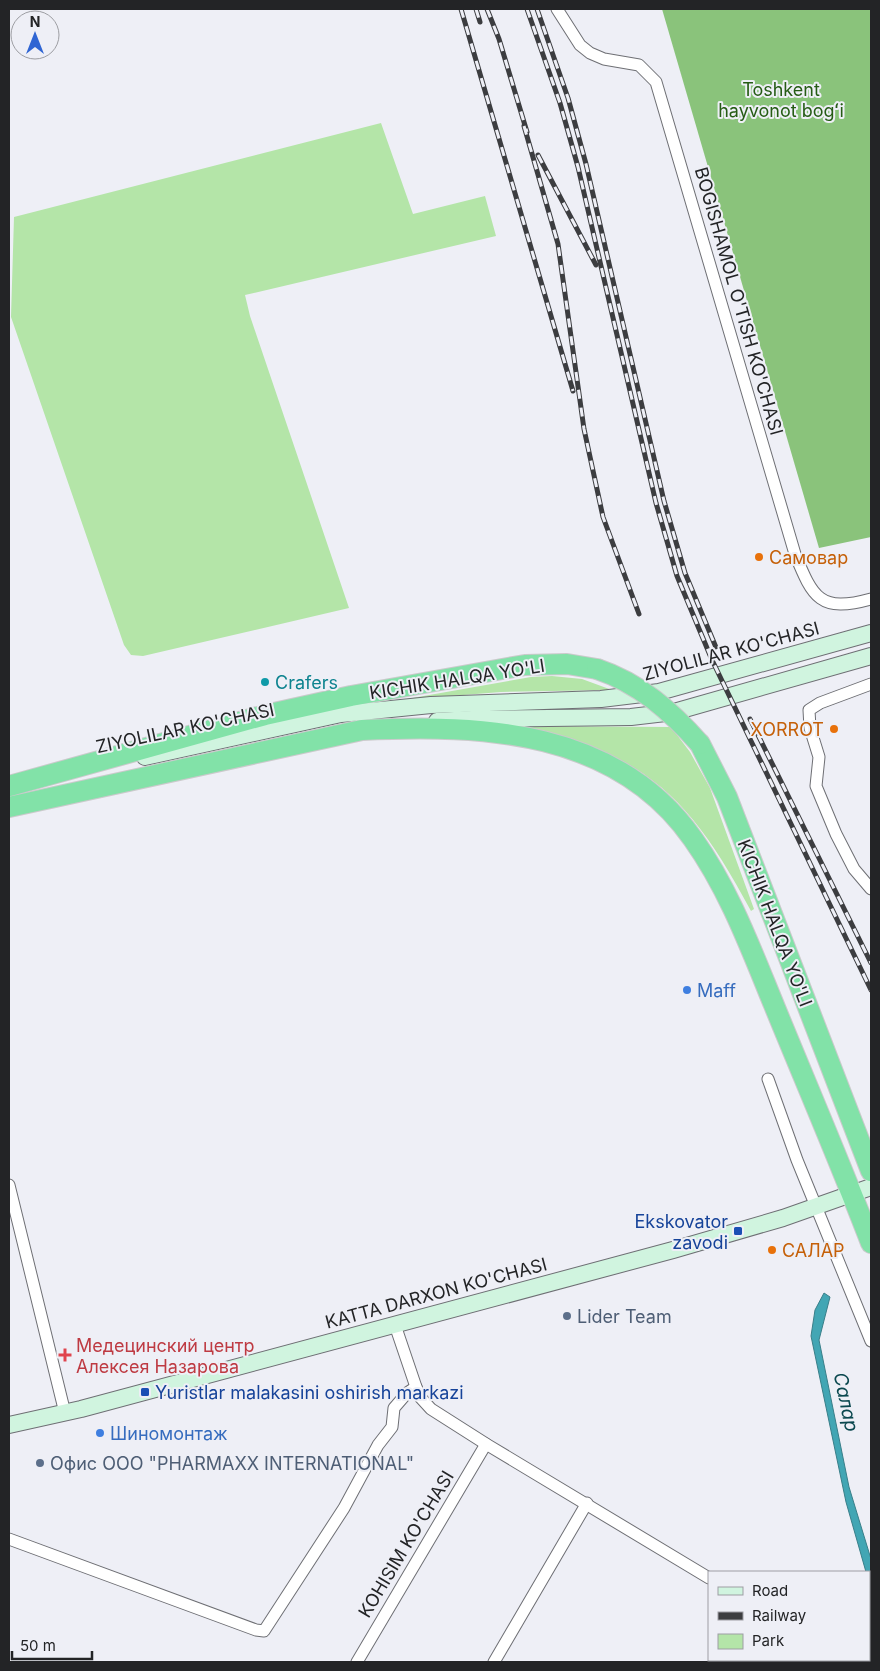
<svg xmlns="http://www.w3.org/2000/svg" width="880" height="1671" viewBox="0 0 880 1671" font-family="Inter,sans-serif">
	<style>
		.green { fill: #b4e5a8 }
		.forest { fill: #8ac37b }
		.water { fill: #42a6b4; stroke: #397f89 }
		.lines { fill: none; stroke-linecap: round; stroke-linejoin: round }
		.minor-casing { stroke: #6e6f74; stroke-width: 13 }
		.secondary-casing { stroke: #6e6f74; stroke-width: 18 }
		.trunk-casing { stroke: #cacacb; stroke-width: 22 }
		.minor { stroke: #fff; stroke-width: 11 }
		.secondary { stroke: #d0f4df; stroke-width: 16 }
		.trunk { stroke: #82e2a8; stroke-width: 20 }
		.rail-casing { stroke: #3c3d40; stroke-width: 5 }
		.rail { stroke: #eeeff6; stroke-width: 3; stroke-dasharray: 9; stroke-linecap: butt }
		.trunk-bridge-casing { stroke: #cacacb; stroke-width: 22; stroke-linecap: butt }
		.trunk-bridge { stroke: #82e2a8; stroke-width: 20 }
		.food-dot { fill: #e8710a; stroke: #eeeff6; stroke-width: 2 }
		.culture-dot { fill: #0f9aa8; stroke: #eeeff6; stroke-width: 2 }
		.shop-dot { fill: #3f7fe0; stroke: #eeeff6; stroke-width: 2 }
		.transit-dot { fill: #1a4fb4; stroke: #eeeff6; stroke-width: 2 }
		.service-dot { fill: #5c6f8a; stroke: #eeeff6; stroke-width: 2 }
		.health-dot { fill: #e0444e; stroke: #eeeff6; stroke-width: 2 }
		.labels { text-anchor: middle; dominant-baseline: central; stroke-width: 4; stroke-linejoin: round; paint-order: stroke }
		.park-label { font-size: 18px; fill: #255c14; stroke: #eeeff6 }
		.street-label { font-size: 18px; fill: #232426; stroke: #eeeff6 }
		.food-label { font-size: 18px; fill: #c56008; stroke: #eeeff6; text-anchor: start }
		.culture-label { font-size: 18px; fill: #0d838f; stroke: #eeeff6; text-anchor: start }
		.shop-label { font-size: 18px; fill: #366cbe; stroke: #eeeff6; text-anchor: start }
		.transit-label { font-size: 18px; fill: #164399; stroke: #eeeff6; text-anchor: end }
		.service-label { font-size: 18px; fill: #4e5e75; stroke: #eeeff6; text-anchor: start }
		.health-label { font-size: 18px; fill: #be3a42; stroke: #eeeff6; text-anchor: start }
		.water-label { font-size: 19px; font-style: italic; fill: #0b484f; stroke: #eeeff6 }
	</style>
	<rect width="100%" height="100%" fill="#eeeff6"/>
	<g class="green">
		<path d="M381,123L413,214L485,196L496,236L245,295L250,316L349,608L143,656L131,655L124,645L11,317L14,217Z"/>
		<path d="M552,676L582,679L612,690L501,692L401,700L531,677Z"/>
		<path d="M521,726L671,727L690,752L710,788L754,909L751,911C691,799 647,753 519,727Z"/>
	</g>
	<path class="forest" d="M662,9H871V537L819,548Z"/>
	<path class="water" d="M824,1293L830,1297L819,1340L849,1487L871,1559V1617L869,1620V1572H866L846,1502L811,1336L815,1310Z"/>
	<g class="lines">
		<defs>
			<g id="minor">
				<path d="M557,9L580,45L590,53L604,59L639,65L656,82L795,554C813,598 820,613 871,599"/>
				<path d="M871,684L820,703L809,710L810,728L819,757L816,786L836,834L854,869L871,889"/>
				<path d="M768,1079L797,1160L871,1341"/>
				<path d="M9,1185L65,1413"/>
				<path d="M395,1325L416,1387L420,1397L431,1409L486,1444L709,1578"/>
				<path d="M9,1539L256,1630L264,1631L344,1508L378,1445L392,1427L394,1408L407,1393L416,1387"/>
				<path d="M357,1662L486,1444"/>
				<path d="M494,1662L587,1503"/>
			</g>
			<g id="secondary">
				<path d="M437,721L472,719L631,717L674,712L871,656"/>
				<path d="M145,757L341,714L431,705L601,699L659,692L871,633"/>
				<path d="M9,1425L81,1409L673,1250L783,1218L871,1187"/>
			</g>
			<g id="trunk">
				<path d="M700,744L727,797L871,1171"/>
				<path d="M9,786L265,715L351,696L525,665L567,664L597,669"/>
				<path d="M9,807L362,730C483,724 617,730 693,839C730,891 752,952 776,1010C808,1088 841,1165 871,1243"/>
			</g>
		</defs>
		<use href="#minor" class="minor-casing"/>
		<use href="#secondary" class="secondary-casing"/>
		<use href="#trunk" class="trunk-casing"/>
		<use href="#minor" class="minor"/>
		<use href="#secondary" class="secondary"/>
		<use href="#trunk" class="trunk"/>
		<defs>
			<g id="rail">
				<path d="M461,9L573,391"/>
				<path d="M476,9L480,22"/>
				<path d="M487,9L499,39L527,132"/>
				<path d="M527,9L560,103L578,167L656,503L677,576L712,660L871,990"/>
				<path d="M537,9L568,98L586,164L664,501L685,573L720,657"/>
				<path d="M524,126L558,244L584,429L603,517L639,614"/>
				<path d="M538,155L596,265"/>
				<path d="M750,719L871,963"/>
			</g>
		</defs>
		<use href="#rail" class="rail-casing"/>
		<use href="#rail" class="rail"/>
		<defs>
			<path id="trunk-bridge" d="M597,669C639,683 671,711 700,744"/>
		</defs>
		<use href="#trunk-bridge" class="trunk-bridge-casing"/>
		<use href="#trunk-bridge" class="trunk-bridge"/>
	</g>
	<g class="food-dot">
		<circle cx="759" cy="557" r="5"/>
		<circle cx="834" cy="729" r="5"/>
		<circle cx="772" cy="1250" r="5"/>
	</g>
	<circle class="culture-dot" cx="265" cy="682" r="5"/>
	<g class="shop-dot">
		<circle cx="687" cy="990" r="5"/>
		<circle cx="100" cy="1433" r="5"/>
	</g>
	<g class="transit-dot">
		<rect x="733" y="1226" width="10" height="10" rx="2.5"/>
		<rect x="140" y="1387" width="10" height="10" rx="2.5"/>
	</g>
	<g class="service-dot">
		<circle cx="567" cy="1316" r="5"/>
		<circle cx="40" cy="1463" r="5"/>
	</g>
	<path class="health-dot" d="M62.5 1347.5h5v5h5v5h-5v5h-5v-5h-5v-5h5z"/>
	<g class="labels">
		<g class="park-label">
			<text x="781" y="89">Toshkent<tspan x="781" dy="21">hayvonot bogʻi</tspan></text>
		</g>
		<g class="street-label">
			<text transform="translate(739 301) rotate(74)">BOGISHAMOL O'TISH KO'CHASI</text>
			<text transform="translate(731 651) rotate(-15)">ZIYOLILAR KO'CHASI</text>
			<text transform="translate(457 679) rotate(-9)">KICHIK HALQA YO'LI</text>
			<text transform="translate(185 728) rotate(-12)">ZIYOLILAR KO'CHASI</text>
			<text transform="translate(775 923) rotate(69)">KICHIK HALQA YO'LI</text>
			<text transform="translate(436 1293) rotate(-15)">KATTA DARXON KO'CHASI</text>
			<text transform="translate(406 1544) rotate(-59)">KOHISIM KO'CHASI</text>
		</g>
		<g class="food-label">
			<text x="769" y="557">Самовар</text>
			<text x="824" y="729" text-anchor="end">XORROT</text>
			<text x="782" y="1250">САЛАР</text>
		</g>
		<g class="culture-label">
			<text x="275" y="682">Crafers</text>
		</g>
		<g class="shop-label">
			<text x="697" y="990">Maff</text>
			<text x="110" y="1433">Шиномонтаж</text>
		</g>
		<g class="transit-label">
			<text x="728" y="1221">Ekskovator<tspan x="728" dy="21">zavodi</tspan></text>
			<text x="155" y="1392" text-anchor="start">Yuristlar malakasini oshirish markazi</text>
		</g>
		<g class="service-label">
			<text x="577" y="1316">Lider Team</text>
			<text x="50" y="1463">Офис ООО "PHARMAXX INTERNATIONAL"</text>
		</g>
		<g class="health-label">
			<text x="76" y="1345">Медецинский центр<tspan x="76" dy="21">Алексея Назарова</tspan></text>
		</g>
		<g class="water-label">
			<text transform="translate(846 1402) rotate(78)">Салар</text>
		</g>
	</g>
	<rect width="880" height="1671" fill="none" stroke="#232426" stroke-width="20"/>
	<rect x="708" y="1571" width="162" height="90" fill="#eeeff6" stroke="#9d9ea3"/>
	<rect x="718" y="1587" width="25" height="8" fill="#d0f4df" stroke="#9d9ea3"/>
	<text x="752" y="1596" font-size="15" fill="#232426">Road</text>
	<rect x="718" y="1612" width="25" height="8" fill="#3c3d40" stroke="#9d9ea3"/>
	<text x="752" y="1621" font-size="15" fill="#232426">Railway</text>
	<rect x="718" y="1634" width="25" height="15" fill="#b4e5a8" stroke="#9d9ea3"/>
	<text x="752" y="1646" font-size="15" fill="#232426">Park</text>
	<g transform="translate(35 35)"><circle r="24" fill="#eeeff6" stroke="#9d9ea3"/>
	<path d="M0-4L9 19L0 12L-9 19Z" fill="#2f65d3"/>
	<text y="-8" font-size="14" font-weight="bold" text-anchor="middle" fill="#232426">N</text>
	</g>
	<path d="M12 1651v8h80v-8" fill="none" stroke="#232426" stroke-width="2.5"/>
	<text x="20" y="1651" font-size="15" fill="#232426" stroke="#eeeff6" stroke-width="4" paint-order="stroke">50 m</text>
</svg>
